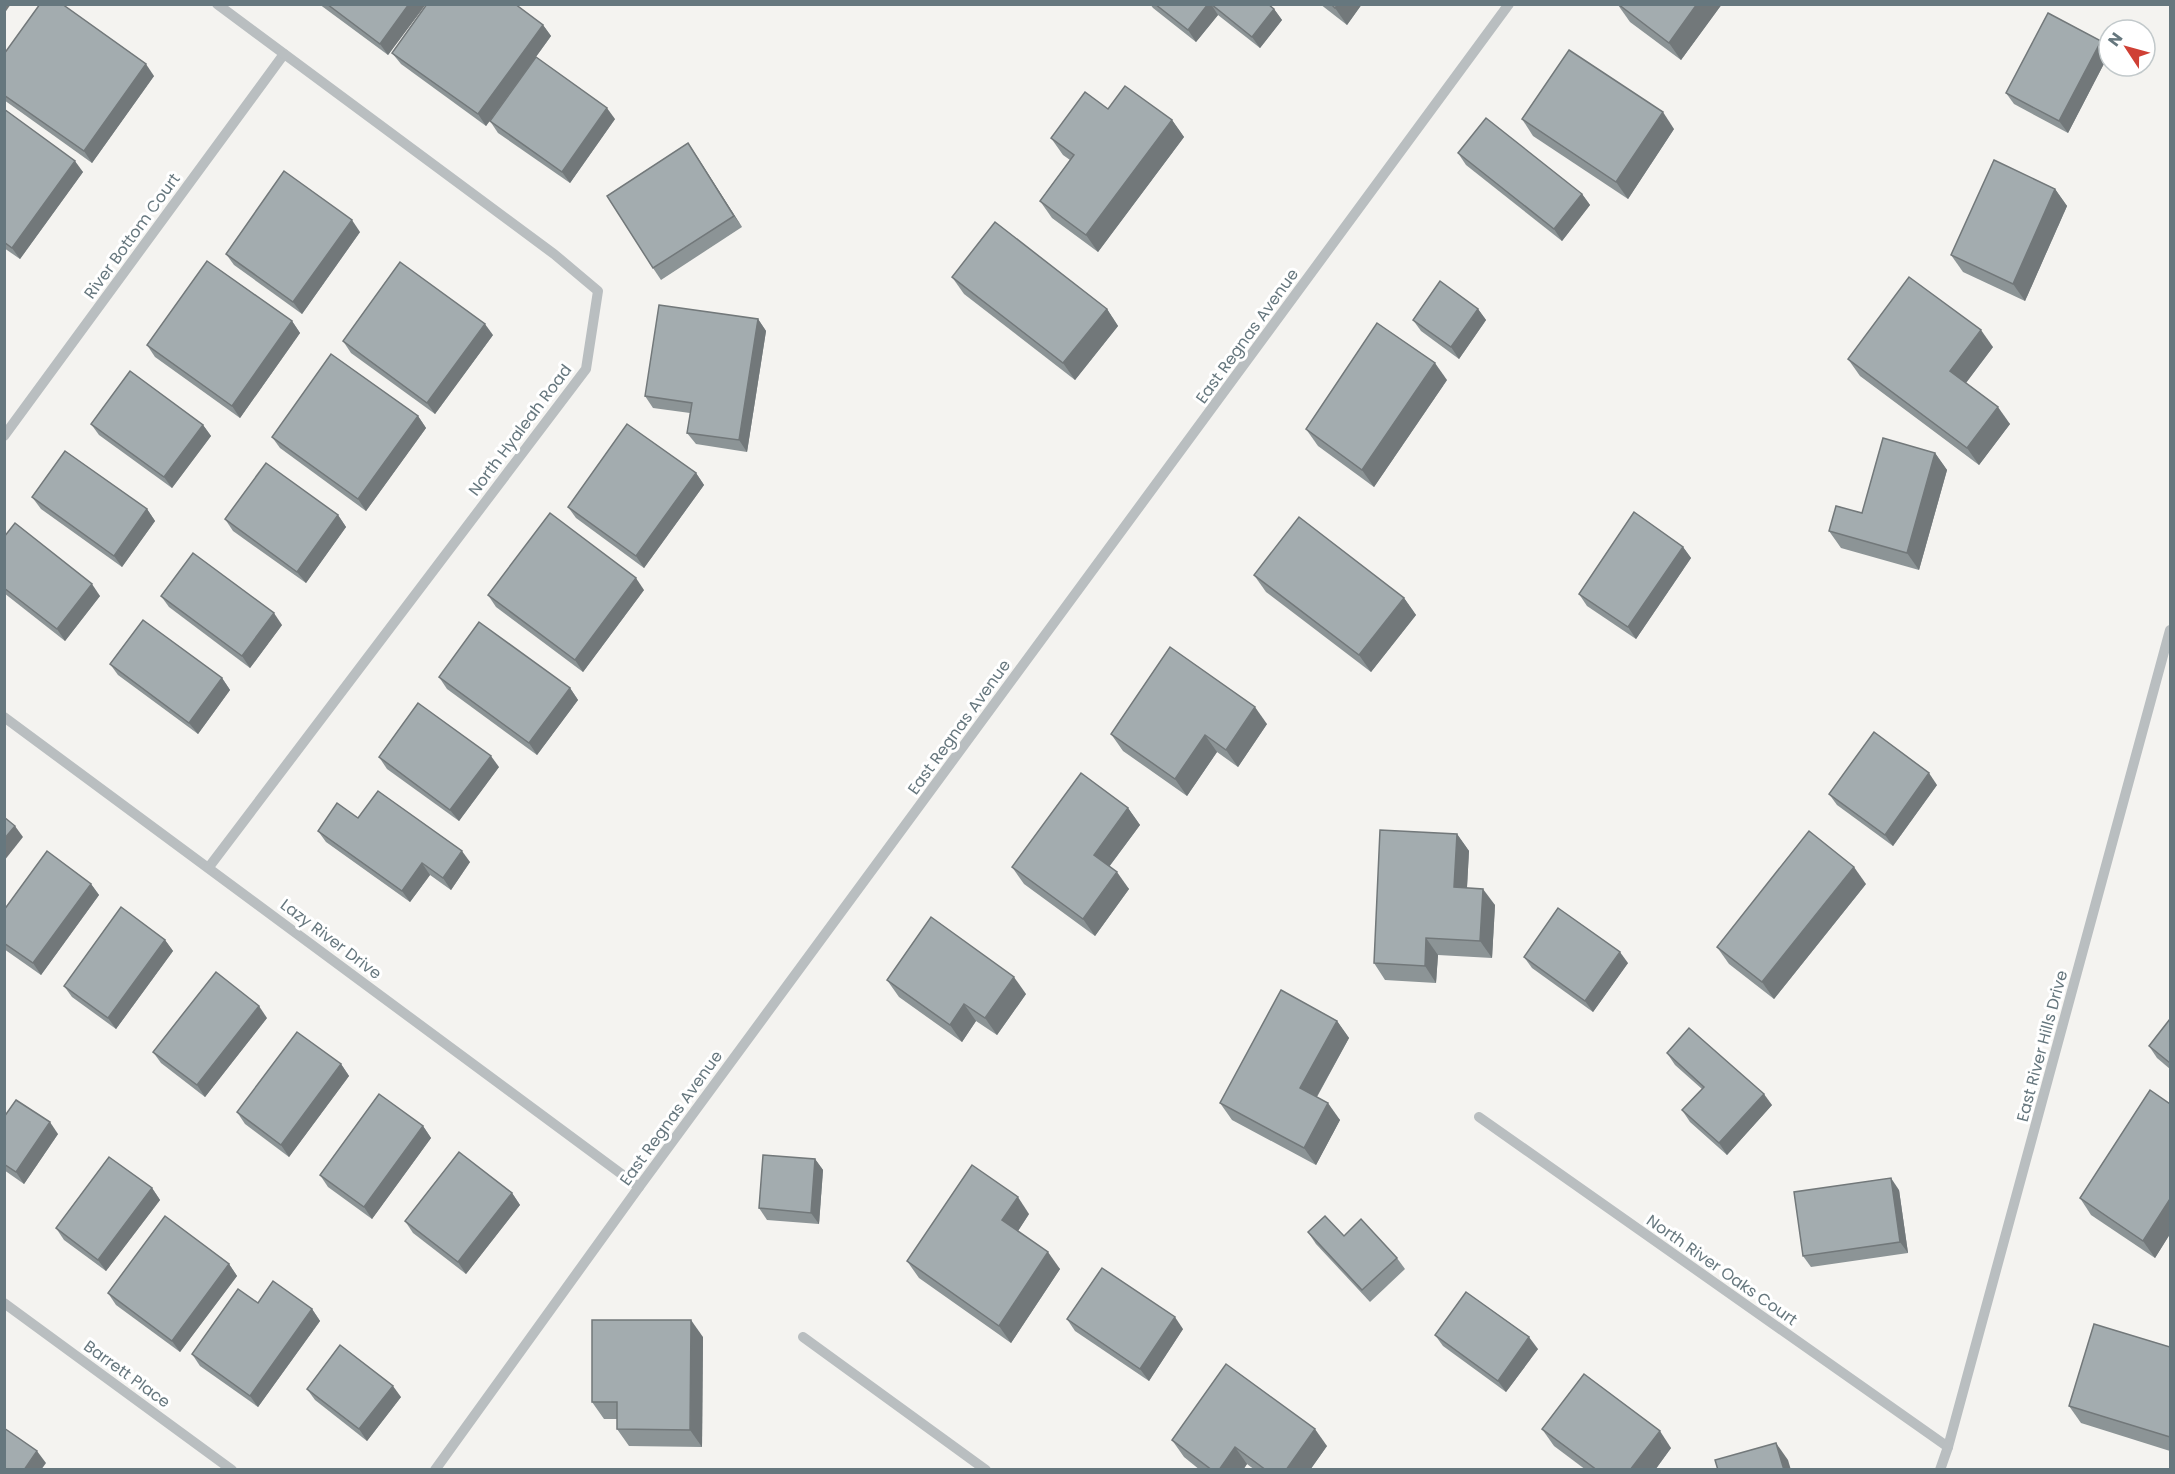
<svg xmlns="http://www.w3.org/2000/svg" width="2175" height="1474" viewBox="0 0 2175 1474" font-family="Poppins,sans-serif">
	<style>
		.lines { fill: none; stroke-linecap: round; stroke-linejoin: round }
		.minor { stroke: #b9bec0; stroke-width: 10 }
		.wall { fill: #8c9496 }
		.shaded-wall { fill: #72787a }
		.building { fill: #a3acaf; stroke: #72787a; stroke-width: 1.5 }
		.labels { text-anchor: middle; dominant-baseline: central; stroke-width: 6; stroke-linejoin: round; paint-order: stroke }
		.street-label { font-size: 16px; fill: #66777e; stroke: #fff }
	</style>
	<rect width="100%" height="100%" fill="#f4f3f0"/>
	<g class="lines">
		<g class="minor">
			<path d="M4,436L284,54"/>
			<path d="M4,717L639,1187"/>
			<path d="M209,867L586,369L598,291L554,254L217,4"/>
			<path d="M1479,1117L1948,1447"/>
			<path d="M4,1303L232,1470"/>
			<path d="M803,1337L986,1470"/>
			<path d="M435,1470L639,1187L1509,4"/>
			<path d="M1940,1470L1948,1447L2170,630"/>
		</g>
	</g>
	<g class="wall">
		<path d="M319,4H426L388,55Z"/>
		<path d="M1150,4H1268L1274,9L1282,20L1260,48L1218,15L1196,42L1153,8Z"/>
		<path d="M1320,4H1362L1347,25Z"/>
		<path d="M1722,4L1681,60L1630,22L1618,5Z"/>
		<path d="M543,25L551,36L486,126L401,64L392,53Z"/>
		<path d="M2101,41L2109,52V54L2068,133L2014,104L2006,93Z"/>
		<path d="M4,54L154,76L92,163L4,100Z"/>
		<path d="M4,109L83,172L20,259L4,248Z"/>
		<path d="M1108,109L1172,120L1184,137L1098,252L1052,218L1040,201L1070,160L1063,155L1051,138Z"/>
		<path d="M615,119L570,183L498,133L490,121Z"/>
		<path d="M1522,119L1674,129L1628,199L1533,136Z"/>
		<path d="M688,143L742,227L661,280L653,268Z"/>
		<path d="M1458,153L1582,194L1590,205L1562,241L1466,165Z"/>
		<path d="M2055,189L2067,206L2025,301L1963,272L1951,255Z"/>
		<path d="M360,232L302,314L234,265L226,254Z"/>
		<path d="M952,277L1107,309L1118,326L1075,380L964,294Z"/>
		<path d="M1478,309L1486,320L1459,359L1421,331L1413,320Z"/>
		<path d="M758,319L766,331L747,452L696,444L687,433L690,413L653,408L645,396Z"/>
		<path d="M292,321L300,333L240,418L155,357L147,345Z"/>
		<path d="M493,335L435,414L351,353L343,341Z"/>
		<path d="M1993,347L1966,383L2010,424L1979,465L1860,376L1848,359Z"/>
		<path d="M1447,380L1374,487L1318,446L1306,429Z"/>
		<path d="M418,416L426,428L366,511L280,448L272,437Z"/>
		<path d="M91,424L203,425L211,436L172,488L99,435Z"/>
		<path d="M1935,453L1947,470L1919,570L1841,548L1829,531L1862,513Z"/>
		<path d="M696,473L704,485L644,568L576,518L568,507Z"/>
		<path d="M32,497L147,509L155,521L122,567L41,509Z"/>
		<path d="M338,515L346,527L306,583L233,531L225,519Z"/>
		<path d="M4,537L100,596L65,641L4,593Z"/>
		<path d="M1683,547L1691,558L1636,639L1587,606L1579,594Z"/>
		<path d="M1254,575L1404,598L1416,615L1371,672L1266,592Z"/>
		<path d="M644,590L583,672L496,607L488,595Z"/>
		<path d="M161,596L282,625L250,668L169,607Z"/>
		<path d="M110,664L222,678L230,690L198,734L118,675Z"/>
		<path d="M439,677L570,688L578,700L537,755L447,689Z"/>
		<path d="M1267,724L1238,767L1217,752L1187,796L1123,751L1111,734Z"/>
		<path d="M379,757L499,767L459,821L387,769Z"/>
		<path d="M1937,785L1893,846L1837,805L1829,794Z"/>
		<path d="M1128,808L1140,825L1109,867L1129,889L1095,936L1024,884L1012,867Z"/>
		<path d="M358,818L470,862L451,890L430,875L410,902L326,842L318,831Z"/>
		<path d="M1457,834L1469,851L1467,888L1495,905L1492,958L1438,955L1436,983L1385,980L1374,963Z"/>
		<path d="M91,884L99,895L41,975L4,949V910Z"/>
		<path d="M1866,884L1774,999L1729,964L1717,947Z"/>
		<path d="M165,940L173,951L116,1029L72,997L64,986Z"/>
		<path d="M1524,957L1628,963L1593,1012L1532,968Z"/>
		<path d="M887,980L1026,994L997,1035L976,1021L962,1042L899,997Z"/>
		<path d="M267,1018L205,1097L161,1063L153,1052Z"/>
		<path d="M2170,1019V1069L2157,1058L2149,1046Z"/>
		<path d="M1337,1021L1349,1038L1317,1097L1340,1120L1316,1165L1232,1120L1220,1103Z"/>
		<path d="M1667,1053L1772,1105L1727,1155L1690,1122L1682,1110L1702,1089L1675,1065Z"/>
		<path d="M341,1064L349,1076L289,1157L245,1124L237,1112Z"/>
		<path d="M2170,1104V1234L2155,1258L2091,1215L2080,1198Z"/>
		<path d="M4,1117L58,1134L24,1184L4,1170Z"/>
		<path d="M423,1126L431,1138L372,1219L328,1187L320,1175Z"/>
		<path d="M815,1159L823,1170L819,1224L767,1220L759,1208Z"/>
		<path d="M152,1188L160,1200L106,1271L64,1240L56,1228Z"/>
		<path d="M1899,1190L1908,1253L1811,1267L1803,1256Z"/>
		<path d="M512,1193L520,1205L466,1274L413,1233L405,1221Z"/>
		<path d="M1029,1214L1018,1231L1060,1269L1011,1343L919,1278L907,1261Z"/>
		<path d="M1308,1232L1344,1236L1397,1258L1405,1269L1370,1302L1316,1244Z"/>
		<path d="M229,1264L237,1276L180,1352L116,1305L108,1293Z"/>
		<path d="M258,1303L312,1309L320,1321L258,1407L200,1366L192,1354Z"/>
		<path d="M1067,1319L1183,1329L1149,1381L1075,1331Z"/>
		<path d="M1435,1335L1538,1349L1506,1392L1443,1346Z"/>
		<path d="M703,1337L702,1447L629,1446L617,1429V1419H604L592,1402Z"/>
		<path d="M2170,1347V1451L2081,1423L2069,1406Z"/>
		<path d="M307,1389L401,1397L367,1441L315,1400Z"/>
		<path d="M1542,1429L1671,1448L1655,1470H1586L1554,1446Z"/>
		<path d="M1172,1440L1327,1446L1310,1470H1255L1247,1464L1243,1470H1200L1184,1457Z"/>
	</g>
	<g class="shaded-wall">
		<path d="M4,4H11L4,14Z"/>
		<path d="M409,4H426L388,55L380,44Z"/>
		<path d="M1208,4H1211L1218,15L1196,42L1188,30Z"/>
		<path d="M1338,4H1362L1347,25L1335,8Z"/>
		<path d="M1697,4H1722L1681,60L1669,43Z"/>
		<path d="M1274,9L1282,20L1260,48L1252,37Z"/>
		<path d="M543,25L551,36L486,126L478,114Z"/>
		<path d="M2101,41L2109,52V54L2068,133L2059,121Z"/>
		<path d="M146,64L154,76L92,163L84,151Z"/>
		<path d="M607,108L615,119L570,183L562,172Z"/>
		<path d="M1663,112L1674,129L1628,199L1616,182Z"/>
		<path d="M1172,120L1184,137L1098,252L1086,235Z"/>
		<path d="M688,143L696,155L742,227L734,216Z"/>
		<path d="M75,161L83,172L20,259L12,248Z"/>
		<path d="M2055,189L2067,206L2025,301L2013,284Z"/>
		<path d="M1582,194L1590,205L1562,241L1554,229Z"/>
		<path d="M352,220L360,232L302,314L293,302Z"/>
		<path d="M1107,309L1118,326L1075,380L1063,363Z"/>
		<path d="M1478,309L1486,320L1459,359L1451,347Z"/>
		<path d="M758,319L766,331L747,452L739,440Z"/>
		<path d="M292,321L300,333L240,418L232,406Z"/>
		<path d="M485,324L493,335L435,414L427,403Z"/>
		<path d="M1981,330L1993,347L1962,388L1950,371Z"/>
		<path d="M1435,363L1447,380L1374,487L1362,470Z"/>
		<path d="M1998,407L2010,424L1979,465L1967,448Z"/>
		<path d="M418,416L426,428L366,511L358,499Z"/>
		<path d="M203,425L211,436L172,488L164,477Z"/>
		<path d="M1935,453L1947,470L1919,570L1907,553Z"/>
		<path d="M696,473L704,485L644,568L636,556Z"/>
		<path d="M147,509L155,521L122,567L114,556Z"/>
		<path d="M338,515L346,527L306,583L297,572Z"/>
		<path d="M1683,547L1691,558L1636,639L1628,627Z"/>
		<path d="M636,578L644,590L583,672L575,660Z"/>
		<path d="M92,584L100,596L65,641L57,629Z"/>
		<path d="M1404,598L1416,615L1371,672L1359,655Z"/>
		<path d="M274,613L282,625L250,668L242,656Z"/>
		<path d="M222,678L230,690L198,734L189,723Z"/>
		<path d="M570,688L578,700L537,755L529,743Z"/>
		<path d="M1255,707L1267,724L1238,767L1226,750Z"/>
		<path d="M1205,735L1217,752L1187,796L1175,779Z"/>
		<path d="M491,756L499,767L459,821L450,810Z"/>
		<path d="M1929,773L1937,785L1893,846L1885,835Z"/>
		<path d="M1128,808L1140,825L1105,872L1094,855Z"/>
		<path d="M15,826L23,837L4,861V839Z"/>
		<path d="M1457,834L1469,851L1466,904L1454,887Z"/>
		<path d="M462,851L470,862L451,890L443,878Z"/>
		<path d="M422,863L430,875L410,902L402,891Z"/>
		<path d="M1854,867L1866,884L1774,999L1762,982Z"/>
		<path d="M1117,872L1129,889L1095,936L1083,919Z"/>
		<path d="M91,884L99,895L41,975L33,963Z"/>
		<path d="M1483,889L1495,905L1492,958L1480,941Z"/>
		<path d="M1426,938L1438,955L1436,983L1425,966Z"/>
		<path d="M165,940L173,951L116,1029L108,1018Z"/>
		<path d="M1620,952L1628,963L1593,1012L1585,1001Z"/>
		<path d="M1014,977L1026,994L997,1035L985,1018Z"/>
		<path d="M964,1004L976,1021L962,1042L950,1025Z"/>
		<path d="M259,1006L267,1018L205,1097L197,1085Z"/>
		<path d="M1337,1021L1349,1038L1312,1105L1300,1088Z"/>
		<path d="M341,1064L349,1076L289,1157L281,1145Z"/>
		<path d="M1764,1094L1772,1105L1727,1155L1719,1143Z"/>
		<path d="M1328,1103L1340,1120L1316,1165L1304,1148Z"/>
		<path d="M50,1122L58,1134L24,1184L16,1172Z"/>
		<path d="M423,1126L431,1138L372,1219L364,1207Z"/>
		<path d="M815,1159L823,1170L819,1224L811,1213Z"/>
		<path d="M1891,1178L1899,1190L1908,1253L1900,1242Z"/>
		<path d="M152,1188L160,1200L106,1271L98,1260Z"/>
		<path d="M512,1193L520,1205L466,1274L458,1262Z"/>
		<path d="M1018,1197L1029,1214L1014,1237L1002,1220Z"/>
		<path d="M2170,1199V1234L2155,1258L2143,1241Z"/>
		<path d="M1048,1252L1060,1269L1011,1343L999,1326Z"/>
		<path d="M229,1264L237,1276L180,1352L172,1341Z"/>
		<path d="M312,1309L320,1321L258,1407L250,1396Z"/>
		<path d="M1175,1317L1183,1329L1149,1381L1140,1369Z"/>
		<path d="M691,1320L703,1337L702,1447L690,1430Z"/>
		<path d="M1529,1337L1538,1349L1506,1392L1498,1381Z"/>
		<path d="M393,1386L401,1397L367,1441L359,1429Z"/>
		<path d="M1315,1429L1327,1446L1310,1470H1286Z"/>
		<path d="M1660,1431L1671,1448L1655,1470H1630Z"/>
		<path d="M1776,1443L1788,1460L1791,1470H1784Z"/>
		<path d="M1235,1447L1247,1464L1243,1470H1219Z"/>
		<path d="M37,1451L46,1463L41,1470H24Z"/>
	</g>
	<g class="building">
		<path d="M40,4H62L146,64L84,151L4,95V54Z"/>
		<path d="M327,4H409L380,44Z"/>
		<path d="M427,4H515L543,25L478,114L392,53Z"/>
		<path d="M1155,4H1208L1188,30Z"/>
		<path d="M1211,4H1268L1274,9L1252,37Z"/>
		<path d="M1331,4H1338L1335,8Z"/>
		<path d="M1618,4H1697L1669,43Z"/>
		<path d="M2048,13L2101,41L2059,121L2006,93Z"/>
		<path d="M1569,50L1663,112L1616,182L1522,119Z"/>
		<path d="M536,57L607,108L562,172L490,121Z"/>
		<path d="M1125,86L1172,120L1086,235L1040,201L1074,155L1051,138L1085,92L1108,109Z"/>
		<path d="M4,109L75,161L12,248L4,242Z"/>
		<path d="M1486,118L1582,194L1554,229L1458,153Z"/>
		<path d="M688,143L734,216L653,268L607,196Z"/>
		<path d="M1994,160L2055,189L2013,284L1951,255Z"/>
		<path d="M284,171L352,220L293,302L226,254Z"/>
		<path d="M995,222L1107,309L1063,363L952,277Z"/>
		<path d="M207,261L292,321L232,406L147,345Z"/>
		<path d="M400,262L485,324L427,403L343,341Z"/>
		<path d="M1909,277L1981,330L1950,371L1998,407L1967,448L1848,359Z"/>
		<path d="M1440,281L1478,309L1451,347L1413,320Z"/>
		<path d="M659,305L758,319L739,440L687,433L692,403L645,396Z"/>
		<path d="M1377,323L1435,363L1362,470L1306,429Z"/>
		<path d="M331,354L418,416L358,499L272,437Z"/>
		<path d="M130,371L203,425L164,477L91,424Z"/>
		<path d="M627,424L696,473L636,556L568,507Z"/>
		<path d="M1883,438L1935,453L1907,553L1829,531L1836,506L1862,513Z"/>
		<path d="M65,451L147,509L114,556L32,497Z"/>
		<path d="M266,463L338,515L297,572L225,519Z"/>
		<path d="M1634,512L1683,547L1628,627L1579,594Z"/>
		<path d="M550,513L636,578L575,660L488,595Z"/>
		<path d="M1299,517L1404,598L1359,655L1254,575Z"/>
		<path d="M15,523L92,584L57,629L4,588V537Z"/>
		<path d="M193,553L274,613L242,656L161,596Z"/>
		<path d="M143,620L222,678L189,723L110,664Z"/>
		<path d="M479,622L570,688L529,743L439,677Z"/>
		<path d="M1170,647L1255,707L1226,750L1205,735L1175,779L1111,734Z"/>
		<path d="M418,703L491,756L450,810L379,757Z"/>
		<path d="M1874,732L1929,773L1885,835L1829,794Z"/>
		<path d="M1081,773L1128,808L1094,855L1117,872L1083,919L1012,867Z"/>
		<path d="M378,791L462,851L443,878L422,863L402,891L318,831L337,803L358,818Z"/>
		<path d="M4,817L15,826L4,839Z"/>
		<path d="M1380,830L1457,834L1454,887L1483,889L1480,941L1426,938L1425,966L1374,963Z"/>
		<path d="M1809,831L1854,867L1762,982L1717,947Z"/>
		<path d="M47,851L91,884L33,963L4,943V910Z"/>
		<path d="M121,907L165,940L108,1018L64,986Z"/>
		<path d="M1558,908L1620,952L1585,1001L1524,957Z"/>
		<path d="M931,917L1014,977L985,1018L964,1004L950,1025L887,980Z"/>
		<path d="M216,972L259,1006L197,1085L153,1052Z"/>
		<path d="M1281,990L1337,1021L1300,1088L1328,1103L1304,1148L1220,1103Z"/>
		<path d="M2170,1019V1063L2149,1046Z"/>
		<path d="M1689,1028L1764,1094L1719,1143L1682,1110L1704,1087L1667,1053Z"/>
		<path d="M297,1032L341,1064L281,1145L237,1112Z"/>
		<path d="M2150,1090L2170,1104V1199L2143,1241L2080,1198Z"/>
		<path d="M379,1094L423,1126L364,1207L320,1175Z"/>
		<path d="M16,1100L50,1122L16,1172L4,1164V1117Z"/>
		<path d="M459,1152L512,1193L458,1262L405,1221Z"/>
		<path d="M763,1155L815,1159L811,1213L759,1208Z"/>
		<path d="M109,1157L152,1188L98,1260L56,1228Z"/>
		<path d="M972,1165L1018,1197L1002,1220L1048,1252L999,1326L907,1261Z"/>
		<path d="M1891,1178L1900,1242L1803,1256L1794,1192Z"/>
		<path d="M165,1216L229,1264L172,1341L108,1293Z"/>
		<path d="M1325,1216L1344,1236L1361,1219L1397,1258L1362,1290L1308,1232Z"/>
		<path d="M1102,1268L1175,1317L1140,1369L1067,1319Z"/>
		<path d="M273,1281L312,1309L250,1396L192,1354L238,1289L258,1303Z"/>
		<path d="M1466,1292L1529,1337L1498,1381L1435,1335Z"/>
		<path d="M592,1320H691L690,1430L617,1429V1402H592Z"/>
		<path d="M2094,1324L2170,1347V1437L2069,1406Z"/>
		<path d="M340,1345L393,1386L359,1429L307,1389Z"/>
		<path d="M1226,1364L1315,1429L1286,1470H1266L1235,1447L1219,1470H1212L1172,1440Z"/>
		<path d="M1584,1374L1660,1431L1630,1470H1597L1542,1429Z"/>
		<path d="M4,1428L37,1451L24,1470H4Z"/>
		<path d="M1776,1443L1784,1470H1718L1715,1460Z"/>
	</g>
	<g class="labels">
		<g class="street-label">
			<text transform="translate(132 236) rotate(-54)">River Bottom Court</text>
			<text transform="translate(1247 336) rotate(-54)">East Regnas Avenue</text>
			<text transform="translate(520 430) rotate(-53)">North Hyaleah Road</text>
			<text transform="translate(959 727) rotate(-54)">East Regnas Avenue</text>
			<text transform="translate(331 939) rotate(37)">Lazy River Drive</text>
			<text transform="translate(2042 1046) rotate(-75)">East River Hills Drive</text>
			<text transform="translate(671 1118) rotate(-54)">East Regnas Avenue</text>
			<text transform="translate(1722 1270) rotate(35)">North River Oaks Court</text>
			<text transform="translate(127 1374) rotate(36)">Barrett Place</text>
		</g>
	</g>
	<rect width="2175" height="1474" fill="none" stroke="#66777e" stroke-width="12"/>
	<g transform="translate(2127 48) rotate(306)"><circle r="28" fill="#ffffff" stroke="#c2c9cb" stroke-width="1.5"/>
	<path d="M0-4.5L10 22L0 15L-10 22Z" fill="#cf4035"/>
	<text y="-9" font-size="16" font-weight="bold" text-anchor="middle" fill="#66777e">N</text>
	</g>
</svg>
